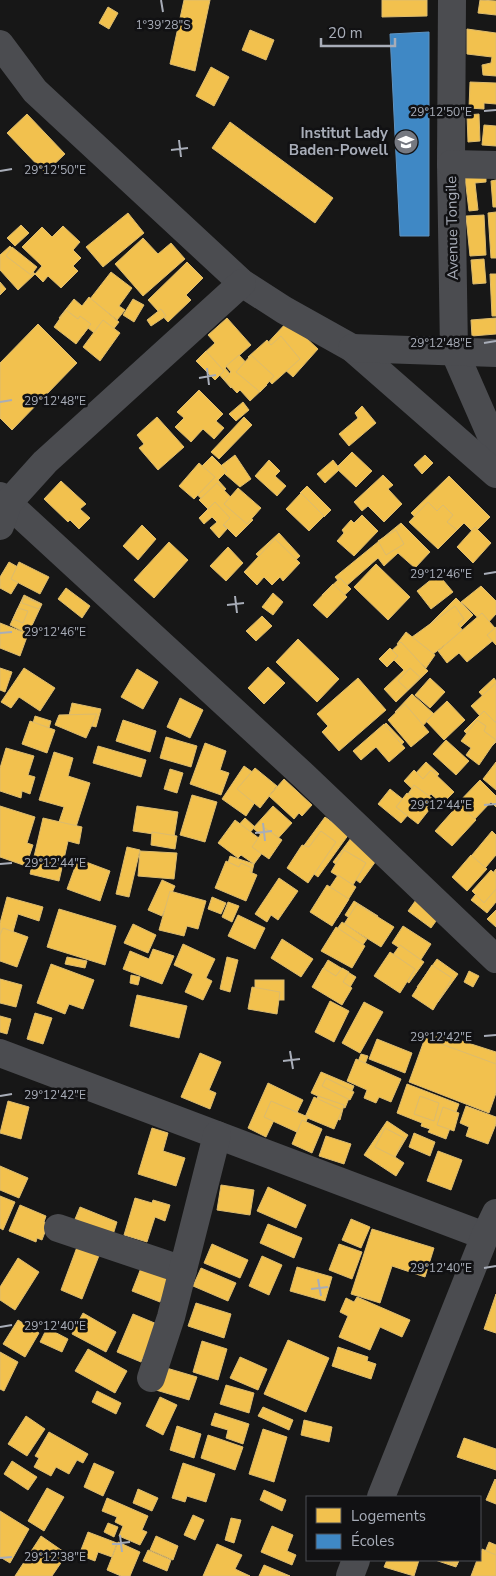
<svg xmlns="http://www.w3.org/2000/svg" width="496" height="1576" viewBox="0 0 496 1576" font-family="'Nunito Sans',sans-serif">
	<style>
		.homes { fill: #f2c14e; stroke: #dcbb6e }
		.schools { fill: #3f88c5; stroke: #5e93c1 }
		.lines { fill: none; stroke-linecap: round; stroke-linejoin: round }
		.minor { stroke: #4b4c50; stroke-width: 28 }
		.ticks { fill: none; stroke: #a8adb8; stroke-width: 2 }
		.labels { text-anchor: middle; dominant-baseline: central; stroke-width: 5; stroke-linejoin: round; paint-order: stroke }
		.poi-label { font-size: 15px; font-weight: bold; fill: #a8adb8; stroke: #111113; text-anchor: end }
		.street-label { font-size: 15px; fill: #a8adb8; stroke: #111113 }
		.ticks-label { font-size: 12px; text-anchor: middle; fill: #a8adb8; stroke: #111113; stroke-width: 5; stroke-linejoin: round; paint-order: stroke }
	</style>
	<rect width="100%" height="100%" fill="#171717"/>
	<g class="homes">
		<path d="M184,0H210L195,71L170,64Z"/>
		<path d="M382,0H427V16L382,17Z"/>
		<path d="M480,0L496,1V15L478,13Z"/>
		<path d="M108,7L118,13L109,29L99,23Z"/>
		<path d="M467,29L496,33V76L483,75L482,65L491,63L492,57L467,54Z"/>
		<path d="M250,30L274,40L266,60L242,50Z"/>
		<path d="M211,67L229,77L214,106L196,96Z"/>
		<path d="M470,82L496,83V104L484,103V109L469,108Z"/>
		<path d="M27,114L65,154L45,173L7,133Z"/>
		<path d="M479,114L480,141L468,142L467,115Z"/>
		<path d="M230,122L333,198L315,223L212,148Z"/>
		<path d="M484,125L496,126V146L482,145Z"/>
		<path d="M486,176V182L475,183L478,210L469,211L465,178Z"/>
		<path d="M496,180V207H493L491,181Z"/>
		<path d="M496,212V258H491L488,213Z"/>
		<path d="M128,213L144,233L103,267L86,247Z"/>
		<path d="M484,215L486,255L470,256L466,216Z"/>
		<path d="M21,225L29,233L15,246L7,238Z"/>
		<path d="M63,226L80,242L73,250L81,258L73,266L78,271L61,288L48,276L43,282L35,274L42,266L22,247L42,227L52,237Z"/>
		<path d="M143,238L158,254L171,243L185,259L143,296L115,264Z"/>
		<path d="M10,246L35,274L18,290L0,270V255Z"/>
		<path d="M12,247L37,267L31,275L6,256Z"/>
		<path d="M484,259L486,283L473,284L471,260Z"/>
		<path d="M187,262L203,278L186,295L191,300L168,322L148,300Z"/>
		<path d="M111,272L132,288L119,306L125,310L117,320L90,299Z"/>
		<path d="M490,274H496V316H492Z"/>
		<path d="M0,282L6,289L0,295Z"/>
		<path d="M89,297L119,322L99,348L93,343L98,336L88,328L82,336L59,318L74,299L82,306Z"/>
		<path d="M133,299L144,305L134,322L123,315Z"/>
		<path d="M161,309L166,316L151,326L147,320Z"/>
		<path d="M66,310L78,319L80,316L91,324L76,344L54,327Z"/>
		<path d="M227,318L251,345L225,368L237,382L231,388L202,355L215,343L208,335Z"/>
		<path d="M496,318V334L472,336L471,320Z"/>
		<path d="M103,320L120,333L100,361L83,347Z"/>
		<path d="M288,321L318,349L293,377L262,349Z"/>
		<path d="M38,324L77,363L12,430L0,418V363Z"/>
		<path d="M281,336L300,359L272,384L248,357L267,340L271,345Z"/>
		<path d="M206,351L224,371L215,380L196,361Z"/>
		<path d="M239,355L267,385L250,401L240,390L237,393L224,379L231,372L226,366Z"/>
		<path d="M251,355L274,376L260,392L236,372Z"/>
		<path d="M199,390L223,414L216,421L224,428L214,439L203,429L191,442L175,427L184,418L177,412Z"/>
		<path d="M243,402L249,410L236,421L229,414Z"/>
		<path d="M362,406L376,423L349,446L339,434L358,418L355,413Z"/>
		<path d="M157,417L184,447L158,470L139,448L144,444L137,435Z"/>
		<path d="M244,417L252,425L219,459L211,452Z"/>
		<path d="M352,452L372,471L356,487L336,468Z"/>
		<path d="M235,455L251,479L240,487L218,468Z"/>
		<path d="M425,455L433,463L422,474L414,465Z"/>
		<path d="M212,456L227,471L218,480L226,489L208,506L192,489L200,482L193,475Z"/>
		<path d="M269,460L280,471L275,476L286,486L277,496L255,476Z"/>
		<path d="M333,460L340,469L325,483L317,474Z"/>
		<path d="M199,463L215,477L194,499L179,486Z"/>
		<path d="M383,475L393,485L388,489L402,504L384,522L368,506L362,511L354,502Z"/>
		<path d="M449,476L490,517L474,533L464,523L442,545L411,513Z"/>
		<path d="M61,481L86,504L80,509L90,518L79,529L70,520L68,522L44,499Z"/>
		<path d="M217,483L253,520L236,537L199,500Z"/>
		<path d="M307,486L331,510L324,517L300,493Z"/>
		<path d="M238,488L261,508L247,524L224,504Z"/>
		<path d="M301,493L324,516L309,531L286,509Z"/>
		<path d="M215,502L230,518L223,525L227,529L219,538L210,528L217,522L212,517L204,524L199,518Z"/>
		<path d="M428,502L437,511L443,505L453,515L447,522L457,530L438,549L409,522Z"/>
		<path d="M362,515L378,531L354,556L337,541L344,533L342,530L351,520L354,523Z"/>
		<path d="M401,523L430,552L415,568L398,553L384,566L378,558L344,588L335,577Z"/>
		<path d="M142,525L156,539L138,560L123,546Z"/>
		<path d="M475,527L491,543L473,563L457,547Z"/>
		<path d="M396,530L404,544L386,555L378,541Z"/>
		<path d="M279,533L300,556L277,577L256,554Z"/>
		<path d="M275,539L300,563L283,581L280,577L272,585L264,577L257,585L244,572Z"/>
		<path d="M169,542L188,560L154,598L134,580Z"/>
		<path d="M228,547L243,563L226,581L210,566Z"/>
		<path d="M9,562L25,571L11,594L0,588V577Z"/>
		<path d="M19,562L49,577L40,594L11,579Z"/>
		<path d="M376,564L410,597L388,620L354,587Z"/>
		<path d="M438,574L453,592L431,609L417,591Z"/>
		<path d="M340,578L351,589L333,606L322,595Z"/>
		<path d="M333,584L347,597L327,618L313,605Z"/>
		<path d="M481,586L496,601V614L486,625L461,602Z"/>
		<path d="M66,588L90,606L82,618L58,599Z"/>
		<path d="M273,593L283,602L273,615L262,607Z"/>
		<path d="M24,595L42,604L28,634L10,625Z"/>
		<path d="M24,597L41,604L39,609L22,603Z"/>
		<path d="M456,598L473,615L440,648L423,631Z"/>
		<path d="M455,606L464,619L458,624L463,631L428,658L412,637Z"/>
		<path d="M18,608L28,611L23,623L13,619Z"/>
		<path d="M482,613L495,628L491,632L496,638L467,662L459,653L447,663L438,651Z"/>
		<path d="M262,616L272,626L256,641L246,631Z"/>
		<path d="M0,623L28,634L20,656L0,648Z"/>
		<path d="M496,627V645L487,635Z"/>
		<path d="M406,632L435,655L426,668L397,644Z"/>
		<path d="M298,639L339,679L317,702L276,662Z"/>
		<path d="M401,642L428,671L396,702L384,689L404,670L388,654Z"/>
		<path d="M390,648L398,656L387,667L379,659Z"/>
		<path d="M268,667L285,683L264,704L248,688Z"/>
		<path d="M0,668L12,672L5,692L0,690Z"/>
		<path d="M24,668L55,688L40,711L19,697L11,708L1,702Z"/>
		<path d="M410,668L420,677L408,690L398,681Z"/>
		<path d="M137,669L158,682L143,709L121,697Z"/>
		<path d="M358,678L386,710L339,751L322,732L328,726L317,714Z"/>
		<path d="M430,678L445,692L430,708L415,695Z"/>
		<path d="M494,678L496,681V711L479,692Z"/>
		<path d="M496,683V721L490,727L471,706Z"/>
		<path d="M412,694L434,714L416,733L395,712Z"/>
		<path d="M180,698L203,710L190,738L167,727Z"/>
		<path d="M447,701L465,720L444,740L426,721Z"/>
		<path d="M72,703L101,709L96,727L68,720Z"/>
		<path d="M405,704L429,732L411,747L388,720Z"/>
		<path d="M484,711L496,723V742L485,753L464,731Z"/>
		<path d="M97,714L86,738L55,725L59,715Z"/>
		<path d="M35,716L51,721L45,742L29,737Z"/>
		<path d="M123,720L156,731L150,752L116,741Z"/>
		<path d="M477,720L486,726L484,731L496,740L479,765L466,755L471,748L461,741Z"/>
		<path d="M30,721L55,730L47,753L22,744Z"/>
		<path d="M386,723L404,742L392,753L374,734Z"/>
		<path d="M384,724L405,748L389,762L376,747L361,760L353,751Z"/>
		<path d="M166,737L197,746L191,767L160,758Z"/>
		<path d="M446,740L469,761L456,775L433,754Z"/>
		<path d="M205,743L226,751L220,770L229,773L221,795L190,784Z"/>
		<path d="M98,746L146,760L141,777L93,763Z"/>
		<path d="M6,748L34,756L28,775L35,777L30,794L22,791L21,798L0,791V768Z"/>
		<path d="M54,752L73,758L68,776L90,783L76,827L59,822L64,807L39,800Z"/>
		<path d="M426,762L439,774L428,786L415,774Z"/>
		<path d="M496,762V790L483,779Z"/>
		<path d="M244,766L258,776L253,784L263,790L246,816L222,799Z"/>
		<path d="M255,768L277,786L260,808L237,789Z"/>
		<path d="M170,769L183,773L177,793L164,789Z"/>
		<path d="M414,770L423,779L431,770L454,792L442,804L431,794L425,801L404,781Z"/>
		<path d="M284,779L312,805L302,816L299,813L294,819L269,796Z"/>
		<path d="M480,780L496,796V807L491,802L472,822L455,806Z"/>
		<path d="M414,785L433,799L425,810L406,797Z"/>
		<path d="M390,789L414,808L401,823L378,804Z"/>
		<path d="M407,793L429,810L418,824L396,807Z"/>
		<path d="M192,795L217,802L205,842L180,835Z"/>
		<path d="M459,804L476,820L452,846L435,831Z"/>
		<path d="M0,806L35,817L27,843L33,845L26,866L0,857Z"/>
		<path d="M137,806L178,812L174,837L133,831Z"/>
		<path d="M273,806L292,823L272,845L253,828Z"/>
		<path d="M325,817L349,834L318,877L294,859Z"/>
		<path d="M43,818L82,827L79,844L68,841L59,881L30,874Z"/>
		<path d="M245,818L255,827L235,849L225,840Z"/>
		<path d="M235,820L268,845L254,864L241,855L238,858L218,843Z"/>
		<path d="M265,828L282,840L269,859L252,847Z"/>
		<path d="M321,831L336,842L308,883L287,868L302,845L309,847Z"/>
		<path d="M492,831L496,835V855L476,879L462,867Z"/>
		<path d="M152,832L177,836L175,849L151,845Z"/>
		<path d="M354,834L381,854L360,883L333,862Z"/>
		<path d="M127,847L140,850L129,897L116,894Z"/>
		<path d="M344,850L366,863L353,885L331,872Z"/>
		<path d="M140,851L177,853L174,879L138,876Z"/>
		<path d="M471,855L487,869L467,891L452,877Z"/>
		<path d="M230,856L254,864L249,884L224,877Z"/>
		<path d="M78,859L110,871L100,901L67,889Z"/>
		<path d="M226,861L239,867L241,863L252,868L250,872L257,875L246,901L215,888Z"/>
		<path d="M496,869V902L487,913L471,900Z"/>
		<path d="M491,870L496,875V889L484,903L472,891Z"/>
		<path d="M338,875L356,887L337,918L318,905Z"/>
		<path d="M279,878L298,891L278,920L271,915L267,922L255,914Z"/>
		<path d="M162,880L175,886L162,916L148,910Z"/>
		<path d="M327,885L349,899L332,926L310,912Z"/>
		<path d="M170,891L206,901L198,929L187,926L184,936L159,930Z"/>
		<path d="M421,893L444,910L431,928L408,911Z"/>
		<path d="M7,897L43,907L39,921L18,914L11,939L0,936V923Z"/>
		<path d="M212,897L226,903L221,914L208,909Z"/>
		<path d="M354,901L378,916L369,930L345,915Z"/>
		<path d="M228,902L239,906L232,922L222,917Z"/>
		<path d="M357,904L394,927L381,947L344,924Z"/>
		<path d="M59,909L116,926L105,965L47,947Z"/>
		<path d="M496,910V927L487,919Z"/>
		<path d="M238,915L265,928L255,949L228,936Z"/>
		<path d="M342,922L367,939L352,960L327,943Z"/>
		<path d="M133,924L156,935L148,953L124,943Z"/>
		<path d="M403,926L431,944L420,961L392,943Z"/>
		<path d="M336,927L365,946L352,968L321,951Z"/>
		<path d="M3,928L28,937L17,967L0,961V935Z"/>
		<path d="M282,939L313,959L301,977L271,958Z"/>
		<path d="M183,944L215,959L206,978L212,981L203,1000L185,992L193,974L174,965Z"/>
		<path d="M400,945L424,962L409,983L385,966Z"/>
		<path d="M153,949L174,956L162,984L123,969L130,951L149,959Z"/>
		<path d="M390,952L415,969L400,993L374,976Z"/>
		<path d="M67,957L87,961L85,968L65,964Z"/>
		<path d="M227,957L238,960L230,992L220,989Z"/>
		<path d="M437,959L458,974L438,1002L417,987Z"/>
		<path d="M328,960L356,977L346,994L318,977Z"/>
		<path d="M51,964L94,980L83,1009L69,1004L65,1014L37,1003Z"/>
		<path d="M432,965L452,978L433,1010L412,996Z"/>
		<path d="M323,968L336,976L342,968L349,972L343,982L352,988L342,1005L312,987Z"/>
		<path d="M469,971L479,976L473,987L464,982Z"/>
		<path d="M131,975L140,977L138,985L130,983Z"/>
		<path d="M0,979L22,985L16,1007L0,1003Z"/>
		<rect x="255" y="980" width="29" height="20"/>
		<path d="M252,987L280,992L277,1014L248,1009Z"/>
		<path d="M137,995L187,1006L179,1038L130,1026Z"/>
		<path d="M330,1001L349,1011L334,1042L315,1032Z"/>
		<path d="M364,1002L383,1012L360,1053L342,1043Z"/>
		<path d="M35,1013L52,1018L43,1044L27,1039Z"/>
		<path d="M0,1016L11,1019L7,1034L0,1032Z"/>
		<path d="M437,1033L496,1052V1073L431,1053Z"/>
		<path d="M425,1038L496,1064V1093L489,1113L409,1082Z"/>
		<path d="M377,1039L412,1053L405,1073L369,1059Z"/>
		<path d="M200,1053L221,1062L209,1090L216,1093L210,1109L181,1097Z"/>
		<path d="M361,1054L368,1056L361,1075L354,1072Z"/>
		<path d="M356,1059L401,1079L391,1102L379,1097L376,1103L364,1098L367,1090L347,1081Z"/>
		<path d="M321,1072L354,1086L345,1108L311,1093Z"/>
		<path d="M326,1078L354,1092L350,1100L322,1086Z"/>
		<path d="M268,1083L303,1100L292,1123L276,1116L266,1137L248,1128Z"/>
		<path d="M407,1084L459,1104L446,1139L428,1132L430,1129L421,1126L422,1123L397,1113Z"/>
		<path d="M318,1096L344,1105L340,1120L313,1112Z"/>
		<path d="M420,1096L439,1103L434,1121L414,1114Z"/>
		<path d="M314,1097L342,1110L334,1129L305,1117Z"/>
		<path d="M8,1101L29,1107L21,1139L0,1133Z"/>
		<path d="M271,1101L308,1117L301,1134L264,1117Z"/>
		<path d="M466,1106L496,1117V1124L488,1144L466,1136L469,1127L460,1123Z"/>
		<path d="M443,1107L459,1113L454,1131L437,1125Z"/>
		<path d="M302,1120L322,1129L312,1153L292,1144Z"/>
		<path d="M387,1121L408,1135L395,1157L404,1163L396,1176L364,1155Z"/>
		<path d="M152,1128L168,1133L163,1151L185,1158L176,1186L138,1174Z"/>
		<path d="M385,1128L404,1138L395,1157L375,1147Z"/>
		<path d="M414,1133L435,1142L430,1156L409,1147Z"/>
		<path d="M326,1136L351,1144L344,1164L319,1156Z"/>
		<path d="M438,1151L462,1160L451,1190L427,1181Z"/>
		<path d="M0,1166L28,1178L19,1198L0,1190Z"/>
		<path d="M221,1185L254,1190L250,1215L217,1210Z"/>
		<path d="M268,1187L306,1205L296,1228L257,1211Z"/>
		<path d="M0,1196L15,1202L3,1230L0,1228Z"/>
		<path d="M135,1198L152,1203L153,1200L170,1205L165,1221L155,1217L147,1242L124,1235Z"/>
		<path d="M20,1205L46,1216L44,1222L48,1224L42,1240L37,1238L36,1242L9,1231Z"/>
		<path d="M80,1207L117,1222L112,1238L73,1224Z"/>
		<path d="M351,1219L370,1227L361,1248L342,1240Z"/>
		<path d="M268,1224L302,1238L294,1258L260,1243Z"/>
		<path d="M372,1229L434,1248L425,1277L392,1266L380,1303L351,1294Z"/>
		<path d="M80,1239L102,1248L82,1299L61,1290Z"/>
		<path d="M212,1244L248,1260L240,1278L204,1263Z"/>
		<path d="M339,1244L362,1252L352,1279L329,1270Z"/>
		<path d="M262,1256L282,1265L269,1295L249,1286Z"/>
		<path d="M18,1258L39,1272L15,1310L0,1300V1287Z"/>
		<path d="M297,1267L332,1277L325,1301L290,1291Z"/>
		<path d="M141,1268L169,1279L160,1302L132,1291Z"/>
		<path d="M201,1268L236,1283L228,1301L193,1286Z"/>
		<path d="M496,1294V1333L484,1329Z"/>
		<path d="M357,1297L410,1320L402,1337L380,1327L370,1350L339,1337L348,1316L340,1312L346,1298L354,1302Z"/>
		<path d="M196,1303L231,1314L224,1338L188,1326Z"/>
		<path d="M83,1313L116,1332L106,1352L72,1334Z"/>
		<path d="M133,1314L157,1324L141,1362L117,1352Z"/>
		<path d="M18,1320L39,1333L25,1357L3,1344Z"/>
		<path d="M47,1328L68,1339L62,1352L40,1342Z"/>
		<path d="M288,1340L329,1358L306,1412L264,1394Z"/>
		<path d="M202,1341L227,1349L218,1380L193,1372Z"/>
		<path d="M338,1347L368,1357L367,1361L376,1364L371,1379L332,1366Z"/>
		<path d="M88,1349L127,1371L115,1393L75,1371Z"/>
		<path d="M0,1352L18,1362L4,1391L0,1389Z"/>
		<path d="M240,1357L267,1369L258,1390L230,1378Z"/>
		<path d="M163,1367L197,1377L189,1400L156,1390Z"/>
		<path d="M226,1385L254,1393L249,1413L220,1404Z"/>
		<path d="M97,1391L121,1403L116,1414L92,1402Z"/>
		<path d="M160,1397L177,1405L163,1435L146,1426Z"/>
		<path d="M263,1407L293,1420L289,1430L258,1416Z"/>
		<path d="M215,1413L249,1424L243,1444L226,1438L228,1430L211,1425Z"/>
		<path d="M26,1416L45,1429L27,1456L8,1444Z"/>
		<path d="M304,1420L332,1427L329,1442L301,1435Z"/>
		<path d="M177,1426L201,1434L194,1458L170,1450Z"/>
		<path d="M263,1429L287,1437L274,1482L249,1474Z"/>
		<path d="M49,1432L88,1454L83,1463L77,1460L69,1474L56,1467L51,1476L34,1467L39,1458L35,1456Z"/>
		<path d="M208,1435L243,1447L235,1470L201,1458Z"/>
		<path d="M464,1438L496,1449V1470L457,1457Z"/>
		<path d="M12,1461L37,1477L28,1490L4,1474Z"/>
		<path d="M94,1463L114,1472L103,1496L84,1487Z"/>
		<path d="M183,1463L215,1474L206,1502L187,1496L185,1502L172,1498Z"/>
		<path d="M495,1479L496,1480V1504L486,1500Z"/>
		<path d="M47,1488L64,1497L44,1531L28,1521Z"/>
		<path d="M138,1489L158,1498L152,1511L133,1503Z"/>
		<path d="M264,1490L286,1500L282,1511L260,1500Z"/>
		<path d="M107,1498L148,1516L142,1530L147,1532L140,1545L119,1536L123,1526L115,1522L117,1517L102,1511Z"/>
		<path d="M0,1511L29,1529L10,1563L0,1557Z"/>
		<path d="M193,1515L204,1520L195,1540L184,1535Z"/>
		<path d="M231,1518L241,1520L234,1543L225,1540Z"/>
		<path d="M108,1523L118,1527L114,1537L104,1532Z"/>
		<path d="M272,1526L293,1535L287,1551L296,1555L292,1565L261,1552Z"/>
		<path d="M88,1532L117,1543L112,1557L98,1552L95,1561L79,1555Z"/>
		<path d="M41,1536L67,1554L52,1576H15Z"/>
		<path d="M156,1536L178,1546L173,1560L150,1550Z"/>
		<path d="M118,1542L140,1552L130,1576H121L107,1570Z"/>
		<path d="M489,1542L496,1545V1576H480L476,1574Z"/>
		<path d="M217,1544L242,1555L235,1569L250,1576H203Z"/>
		<path d="M482,1549L496,1555V1576H471L477,1560H480Z"/>
		<path d="M148,1550L171,1560L167,1571L143,1561Z"/>
		<path d="M387,1560H419L414,1576L384,1567Z"/>
		<path d="M435,1560H459L456,1567Z"/>
		<path d="M444,1560H459L457,1565Z"/>
		<path d="M264,1565L290,1576H259Z"/>
	</g>
	<path class="schools" d="M429,32V236H400L390,34Z"/>
	<g class="lines">
		<g class="minor">
			<path d="M452,0L451,164L454,351L496,447"/>
			<path d="M0,44L35,91L242,283L284,310L352,348L496,474"/>
			<path d="M451,164L496,165"/>
			<path d="M352,348L496,353"/>
			<path d="M0,496L304,776L496,959"/>
			<path d="M0,526L8,503L45,462L242,283"/>
			<path d="M0,1053L485,1236"/>
			<path d="M58,1228L183,1270"/>
			<path d="M151,1378L171,1317L217,1135"/>
			<path d="M381,1497L485,1236L496,1213"/>
			<path d="M350,1576L356,1560"/>
		</g>
	</g>
	<path class="ticks" d="M161,0L163,12M484,111L496,110M179,140L181,157M171,150L188,148M0,171L12,169M484,343L496,341M207,368L209,385M199,378L216,375M0,402L12,400M484,574L496,572M235,596L237,613M227,605L244,603M0,633L12,632M484,805L496,804M263,823L265,841M255,833L272,831M0,864L12,863M484,1036L496,1035M290,1051L293,1069M283,1061L300,1059M0,1096L12,1094M484,1268L496,1266M318,1279L321,1296M311,1289L328,1287M0,1327L12,1325M120,1535L122,1552M112,1544L130,1542M0,1558L12,1557"/>
	<defs>
		<symbol id="school-disc" viewBox="-11 -11 22 22"><circle r="9.5" fill="#757880" stroke="#111113"/><path d="M0-5L7-2L0 1L-7-2ZM-4 1L0 2.5L4 1V4Q0 6-4 4Z" fill="#fff"/></symbol>
	</defs>
	<g fill-rule="evenodd">
		<use href="#school-disc" x="392" y="128" width="28" height="28"/>
	</g>
	<g class="labels">
		<g class="poi-label">
			<text x="388" y="133">Institut Lady<tspan x="388" dy="17">Baden-Powell</tspan></text>
		</g>
		<g class="street-label">
			<text transform="translate(452 228) rotate(-91)">Avenue Tongile</text>
		</g>
	</g>
	<g class="ticks-label">
		<text x="163" y="29">1°39'28"S</text>
		<text x="441" y="116">29°12'50"E</text>
		<text x="55" y="174">29°12'50"E</text>
		<text x="441" y="347">29°12'48"E</text>
		<text x="55" y="405">29°12'48"E</text>
		<text x="441" y="578">29°12'46"E</text>
		<text x="55" y="636">29°12'46"E</text>
		<text x="441" y="809">29°12'44"E</text>
		<text x="55" y="867">29°12'44"E</text>
		<text x="441" y="1041">29°12'42"E</text>
		<text x="55" y="1099">29°12'42"E</text>
		<text x="441" y="1272">29°12'40"E</text>
		<text x="55" y="1330">29°12'40"E</text>
		<text x="55" y="1561">29°12'38"E</text>
	</g>
	<rect x="306" y="1496" width="175" height="65" fill="#111113" stroke="#4d4f55"/>
	<rect x="316" y="1508" width="25" height="15" fill="#f2c14e" stroke="#4d4f55"/>
	<text x="351" y="1521" font-size="15" fill="#a8adb8">Logements</text>
	<rect x="316" y="1534" width="25" height="15" fill="#3f88c5" stroke="#4d4f55"/>
	<text x="351" y="1546" font-size="15" fill="#a8adb8">Écoles</text>
	<path d="M321 38v8h74v-8" fill="none" stroke="#a8adb8" stroke-width="2.5"/>
	<text x="328" y="38" font-size="15" fill="#a8adb8" stroke="#111113" stroke-width="4" paint-order="stroke">20 m</text>
</svg>
